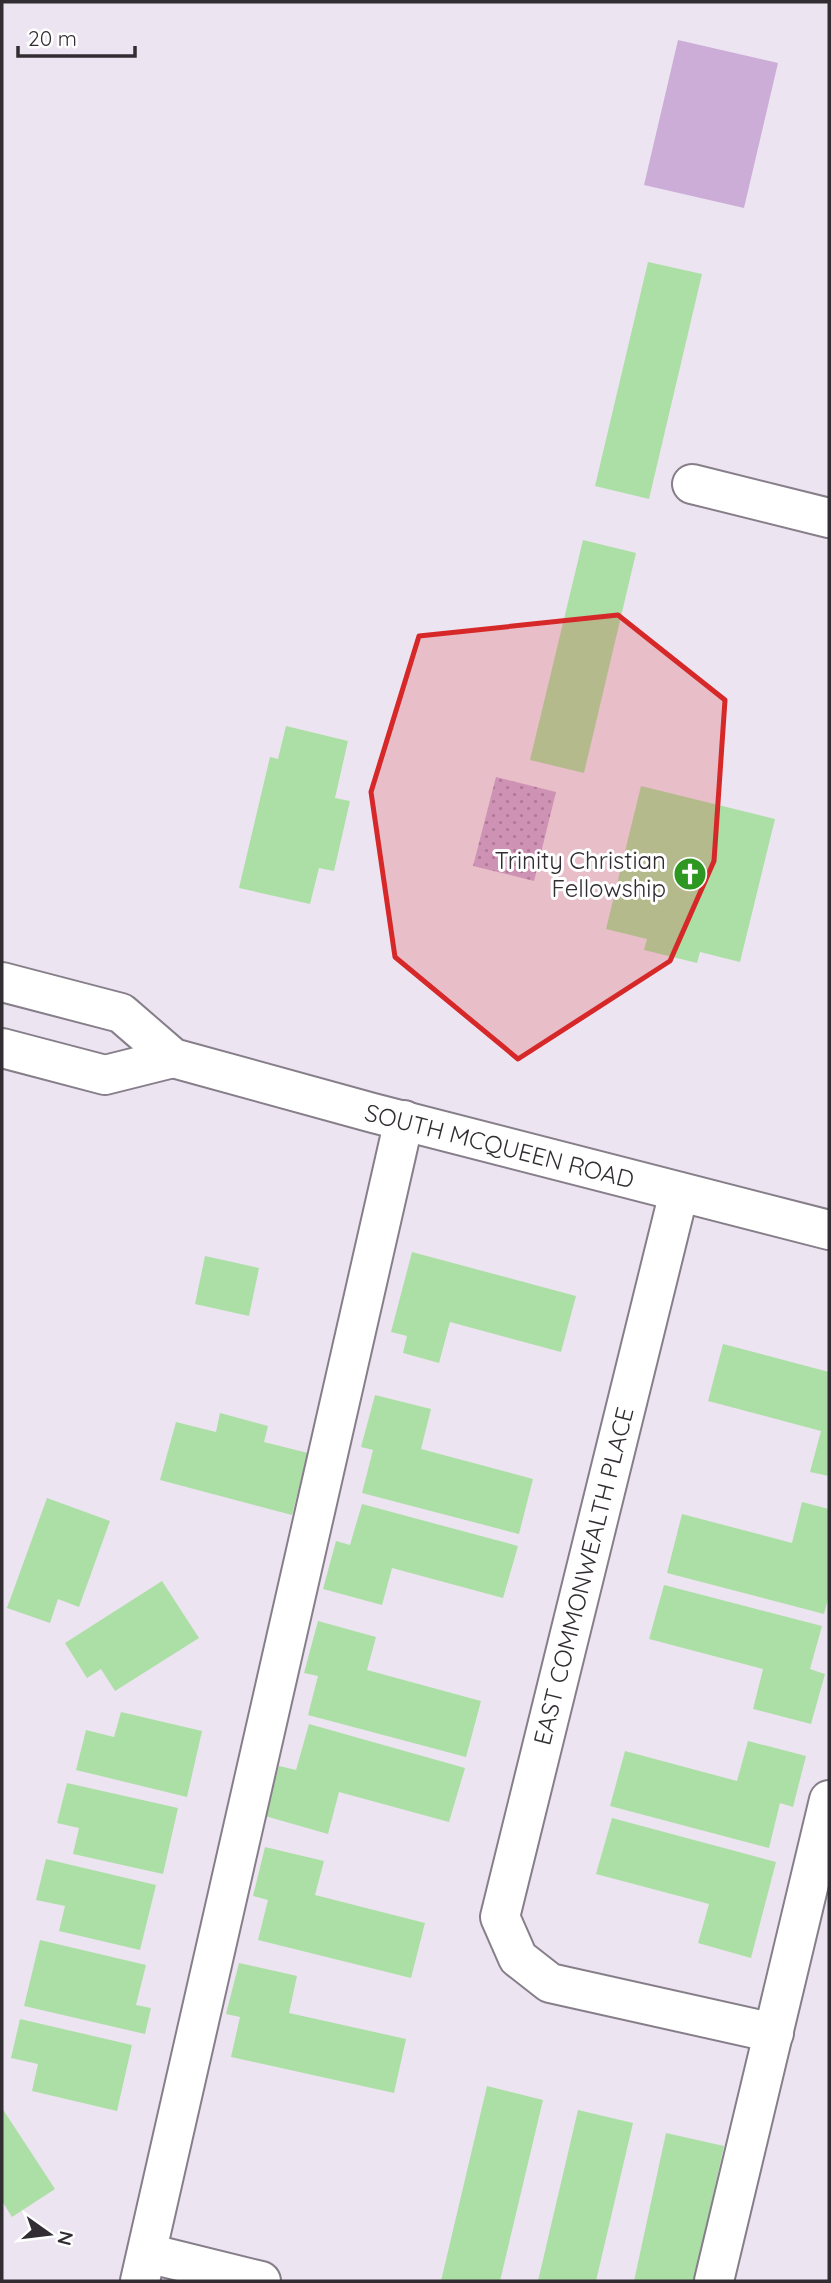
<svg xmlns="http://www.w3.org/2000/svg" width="831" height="2283" viewBox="0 0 831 2283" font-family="Quicksand,sans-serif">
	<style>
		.park { fill: url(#park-dots) }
		.pitch { fill: #ccadd7 }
		.building { fill: #acdfa5 }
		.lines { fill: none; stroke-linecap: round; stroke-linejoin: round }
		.minor-casing { stroke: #867e89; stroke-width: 42 }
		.major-casing { stroke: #867e89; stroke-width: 42 }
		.minor { stroke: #fff; stroke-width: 38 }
		.major { stroke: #fff; stroke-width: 38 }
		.marked { fill: #d62828; fill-opacity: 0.2; stroke: #d62828; stroke-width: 5; stroke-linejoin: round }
		.labels { text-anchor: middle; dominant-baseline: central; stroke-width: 6; stroke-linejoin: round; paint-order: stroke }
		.poi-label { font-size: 24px; fill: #312d32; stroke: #fff; text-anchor: end }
		.street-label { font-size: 24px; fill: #312d32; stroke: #fff }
	</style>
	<defs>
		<pattern id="park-dots" width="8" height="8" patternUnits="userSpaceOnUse" patternTransform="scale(1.75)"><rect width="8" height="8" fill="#ccadd7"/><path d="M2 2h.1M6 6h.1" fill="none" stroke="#a68daf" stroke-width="1.8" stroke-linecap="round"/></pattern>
	</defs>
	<rect width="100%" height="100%" fill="#ede4f1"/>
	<path class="park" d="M496,777L556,792L534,881L473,866Z"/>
	<path class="pitch" d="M678,40L778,63L744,208L644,185Z"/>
	<g class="building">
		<path d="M648,262L702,274L649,499L595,486Z"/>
		<path d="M583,540L636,553L584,773L530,760Z"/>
		<path d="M286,726L348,741L335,798L350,801L334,871L319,868L310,904L239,888L270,757L278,759Z"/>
		<path d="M641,786L775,819L740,962L700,952L697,963L644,950L647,939L606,929Z"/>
		<path d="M412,1252L576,1296L561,1352L450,1322L439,1363L403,1353L407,1336L391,1332Z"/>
		<path d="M205,1256L259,1268L249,1316L195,1304Z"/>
		<path d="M723,1344L829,1372V1476L810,1472L821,1431L708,1401Z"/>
		<path d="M375,1395L431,1409L421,1449L533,1479L519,1534L362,1493L373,1450L361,1447Z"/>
		<path d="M220,1413L268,1426L264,1442L308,1453L292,1515L160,1480L176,1422L216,1432Z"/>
		<path d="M47,1498L110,1521L79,1607L58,1599L50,1623L7,1608Z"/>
		<path d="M802,1502L829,1509V1595L824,1614L667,1573L682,1514L792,1543Z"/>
		<path d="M362,1504L518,1546L503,1598L392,1568L382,1605L323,1589L336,1541L350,1545Z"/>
		<path d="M162,1581L199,1638L115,1691L101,1669L87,1678L65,1643Z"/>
		<path d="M664,1585L822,1626L810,1669L825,1674L811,1724L753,1709L763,1669L649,1639Z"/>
		<path d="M318,1621L376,1637L367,1670L481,1701L466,1757L308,1715L318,1676L304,1673Z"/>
		<path d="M121,1712L202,1731L187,1797L76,1770L86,1730L114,1737Z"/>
		<path d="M309,1724L465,1768L449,1822L339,1792L328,1834L265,1816L279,1766L296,1770Z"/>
		<path d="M748,1741L806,1756L793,1807L780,1803L769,1848L610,1806L625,1751L737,1781Z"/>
		<path d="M67,1783L178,1808L163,1874L73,1854L79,1828L57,1823Z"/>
		<path d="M612,1818L776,1862L751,1958L698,1943L709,1904L596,1874Z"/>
		<path d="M265,1847L324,1861L315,1895L425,1923L411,1978L258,1940L268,1900L253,1896Z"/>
		<path d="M46,1859L156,1885L140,1950L59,1931L65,1906L36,1900Z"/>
		<path d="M40,1940L146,1965L136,2005L151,2008L145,2034L24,2006Z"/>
		<path d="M239,1963L297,1976L289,2013L406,2039L394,2093L231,2057L240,2017L226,2014Z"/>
		<path d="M20,2019L132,2045L117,2111L32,2091L38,2064L11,2058Z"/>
		<path d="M487,2086L543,2100L500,2281H441Z"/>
		<path d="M2,2108L55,2189L12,2217L2,2201Z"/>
		<path d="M578,2110L633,2123L596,2281H538Z"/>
		<path d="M666,2133L724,2146L694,2281H634Z"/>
	</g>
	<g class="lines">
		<defs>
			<g id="minor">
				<path d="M692,484L829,518"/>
				<path d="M679,1192L500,1917L518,1958L550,1983L774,2033"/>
				<path d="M147,2253L261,2281"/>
				<path d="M140,2281L404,1120"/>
				<path d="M714,2281L829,1800"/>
			</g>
			<g id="major">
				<path id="s1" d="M2,982L121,1013L173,1058L373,1113L829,1230"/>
				<path d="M2,1048L105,1075L173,1058"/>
			</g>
		</defs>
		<use href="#minor" class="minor-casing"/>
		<use href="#major" class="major-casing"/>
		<use href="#minor" class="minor"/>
		<use href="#major" class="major"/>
	</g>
	<path class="marked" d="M618,615L725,700L714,861L670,961L518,1059L395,957L371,792L419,636Z"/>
	<defs>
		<symbol id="church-disc" viewBox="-11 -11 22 22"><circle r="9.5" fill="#2d9721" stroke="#fff"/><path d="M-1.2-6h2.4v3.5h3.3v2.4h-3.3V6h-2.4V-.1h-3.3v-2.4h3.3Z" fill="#fff"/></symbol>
	</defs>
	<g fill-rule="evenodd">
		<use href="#church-disc" x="671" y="855" width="38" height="38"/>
	</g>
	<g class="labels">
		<g class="poi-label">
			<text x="666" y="860">Trinity Christian<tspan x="666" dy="28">Fellowship</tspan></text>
		</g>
		<g class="street-label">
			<text stroke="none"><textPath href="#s1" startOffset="530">SOUTH MCQUEEN ROAD</textPath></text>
			<text transform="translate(583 1576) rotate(-76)">EAST COMMONWEALTH PLACE</text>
		</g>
	</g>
	<rect width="831" height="2283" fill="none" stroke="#312d32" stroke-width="7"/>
	<g transform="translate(49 2234) rotate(104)" stroke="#ffffff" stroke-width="5" paint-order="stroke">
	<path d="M0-5L12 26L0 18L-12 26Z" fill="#312d32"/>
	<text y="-10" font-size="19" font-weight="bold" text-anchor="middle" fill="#312d32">N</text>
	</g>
	<path d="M18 46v10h117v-10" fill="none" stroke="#312d32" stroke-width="3.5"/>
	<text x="28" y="46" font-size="21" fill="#312d32" stroke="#ffffff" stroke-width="5" paint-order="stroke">20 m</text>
</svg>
